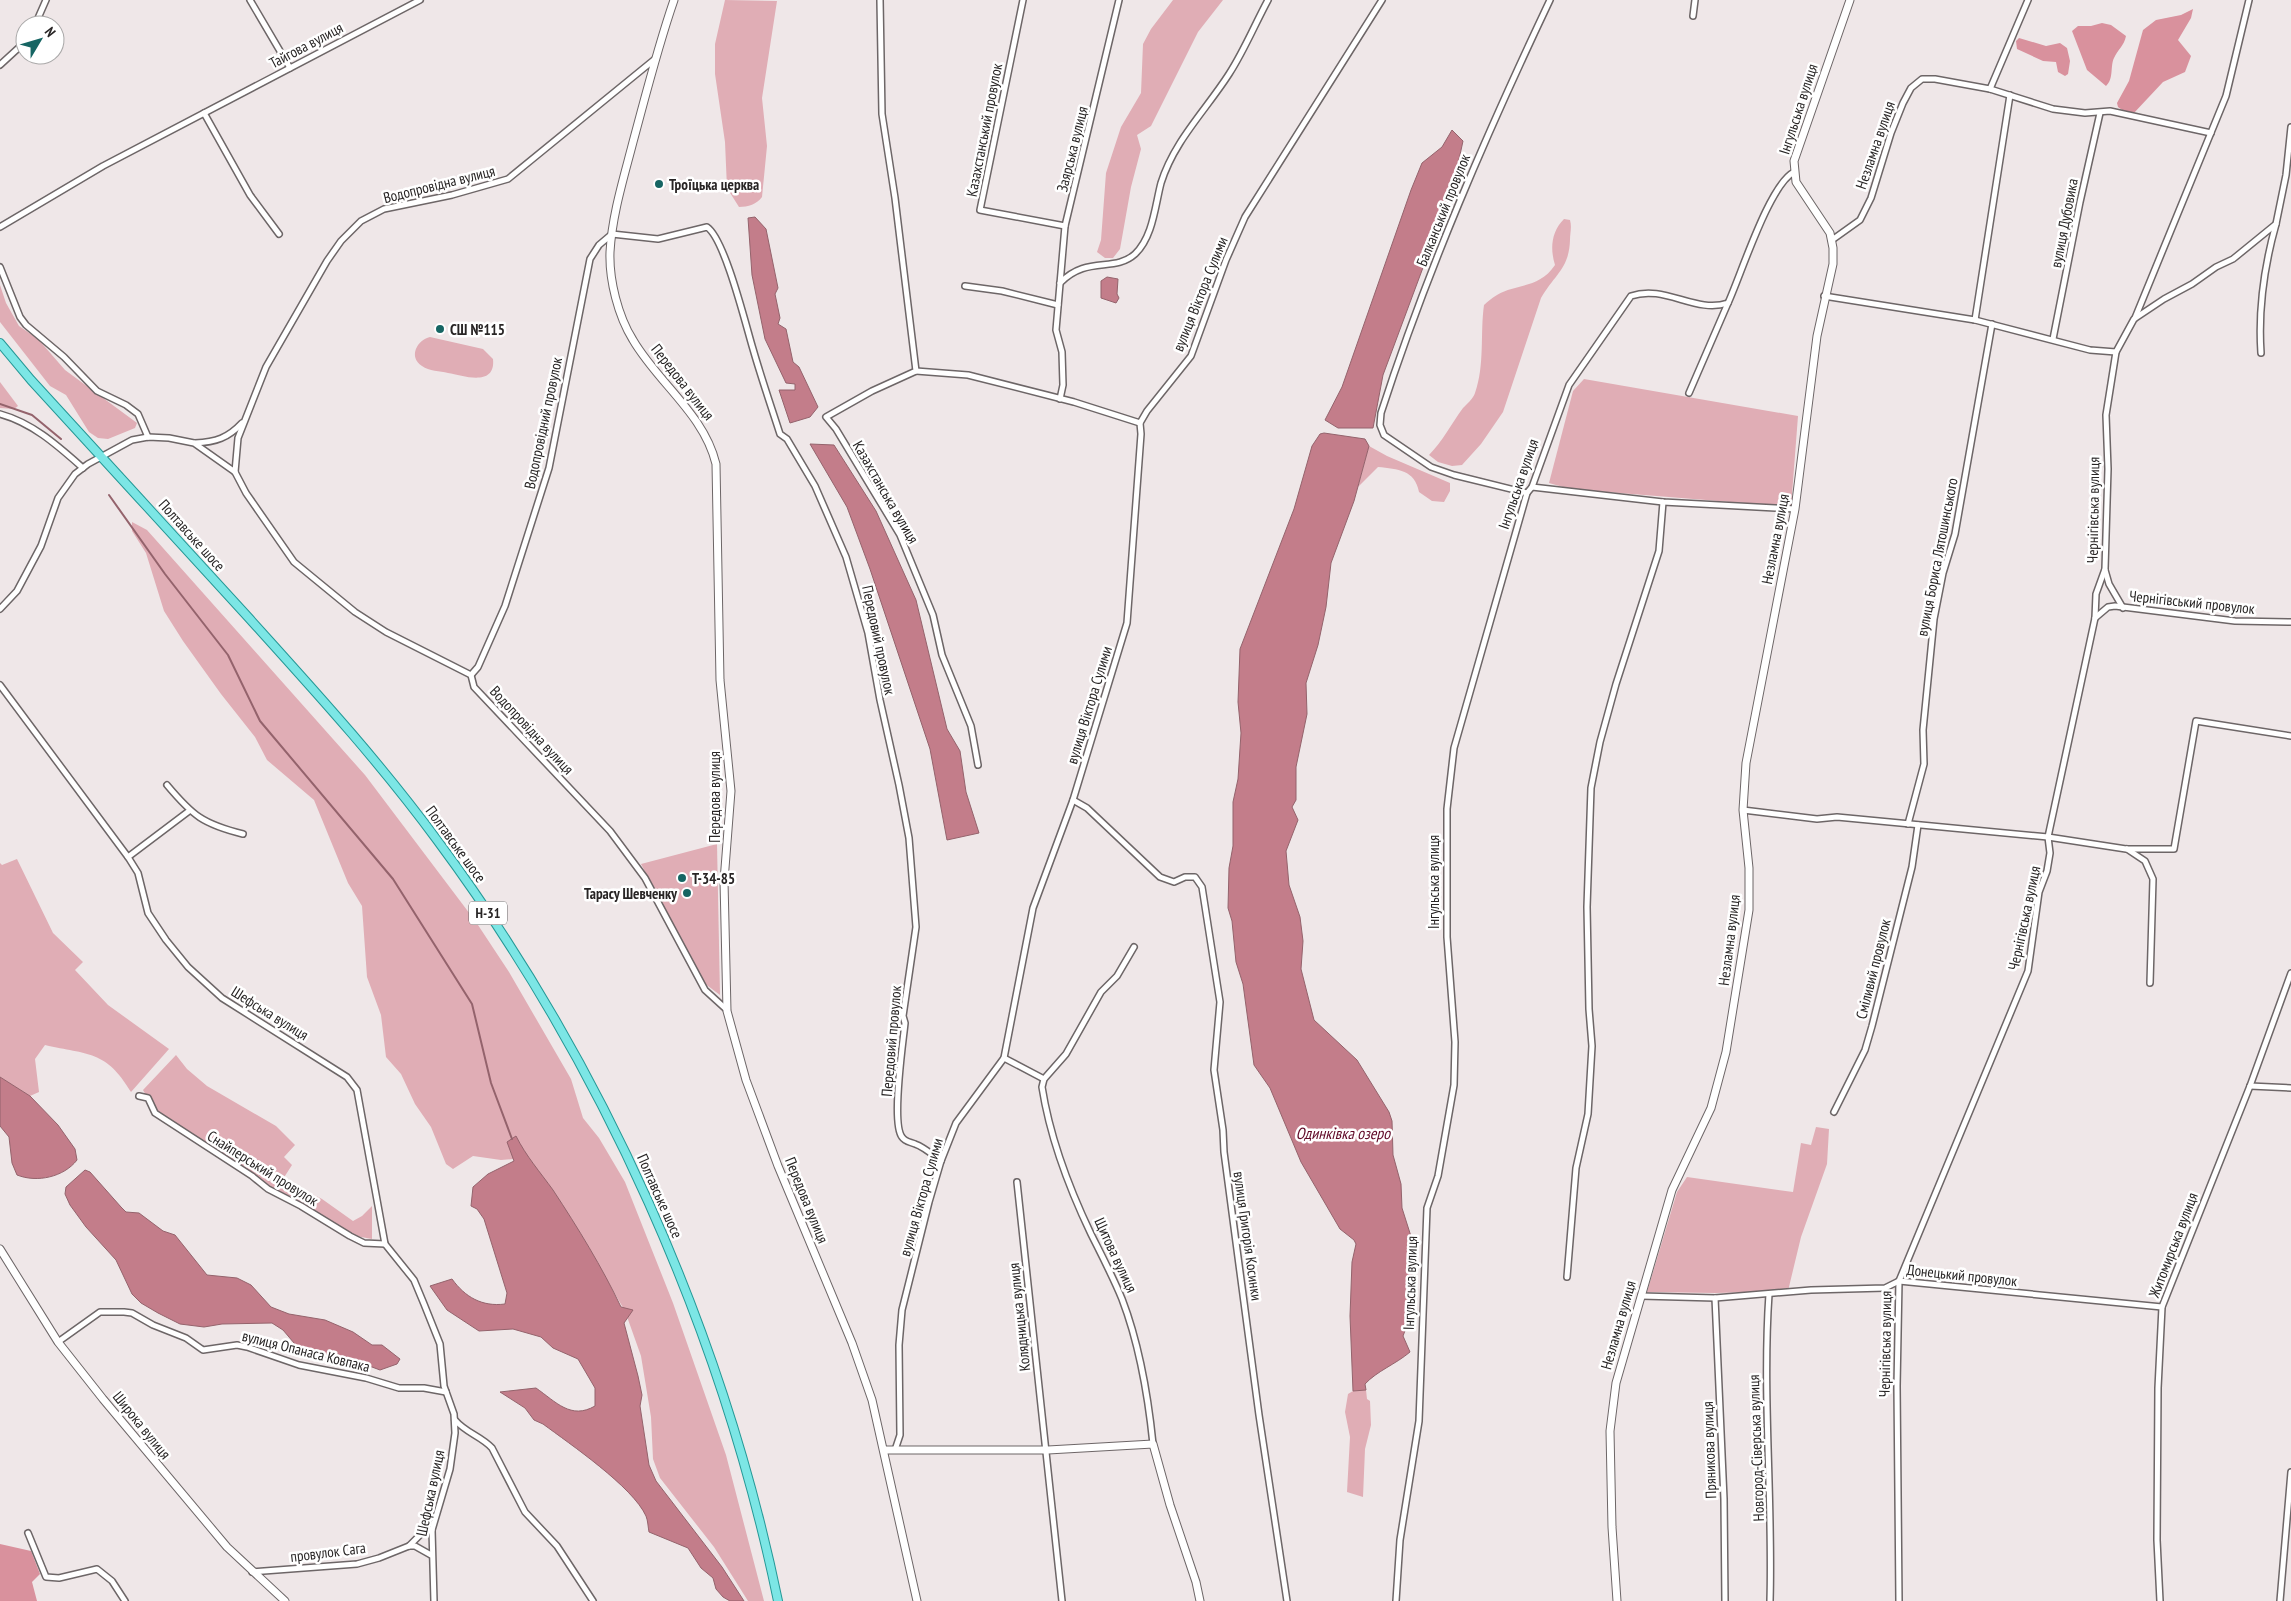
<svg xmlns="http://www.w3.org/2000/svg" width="2291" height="1601" viewBox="0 0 2291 1601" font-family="'PT Sans Narrow',sans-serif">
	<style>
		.green { fill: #e0adb5 }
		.forest { fill: #d9919d }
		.water { fill: #c37d8a; stroke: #94636c }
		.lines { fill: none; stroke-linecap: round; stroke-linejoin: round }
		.stream { stroke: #94636c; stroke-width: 2 }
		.street-casing { stroke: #6d6667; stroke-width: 8 }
		.secondary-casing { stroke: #6d6667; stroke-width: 9 }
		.primary-casing { stroke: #259896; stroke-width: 10 }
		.street { stroke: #fff; stroke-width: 5 }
		.secondary { stroke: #fff; stroke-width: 7 }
		.primary { stroke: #7ce6e5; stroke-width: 8 }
		.poi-dot { fill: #166563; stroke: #fff; stroke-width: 2 }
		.labels { text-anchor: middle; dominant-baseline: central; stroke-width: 5; stroke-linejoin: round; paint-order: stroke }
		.shield { fill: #fff; stroke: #686666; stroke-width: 1 }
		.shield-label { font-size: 14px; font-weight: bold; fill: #282525 }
		.street-label { font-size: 15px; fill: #282525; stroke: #fff }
		.poi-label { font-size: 15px; font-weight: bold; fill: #282525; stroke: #fff; text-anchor: start }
		.water-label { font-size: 16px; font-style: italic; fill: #600927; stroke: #fff }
	</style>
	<rect width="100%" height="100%" fill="#efe7e8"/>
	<g class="green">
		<path d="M725,0L777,1L762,98L767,146L762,197C757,204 748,207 739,207L727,188L725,142L715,74V44Z"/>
		<path d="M1173,0H1223L1198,32L1151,126L1137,135L1141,149L1131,187L1120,249L1113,258H1105L1097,252L1101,240L1106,173L1121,127L1141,93L1143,44L1151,29Z"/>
		<path d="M1564,219L1570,220C1572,227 1570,233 1570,240C1569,269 1555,274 1541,298L1503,412L1481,444L1462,465L1452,466L1438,462L1429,455C1443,441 1451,424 1463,408C1467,404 1473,399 1475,393C1485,365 1480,333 1484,305C1488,301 1492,298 1497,295C1517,283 1539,289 1555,265C1550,249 1551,232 1564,219Z"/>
		<path d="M0,285L6,303L19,326L38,339L65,370L133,420L137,423L135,428L108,439L98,438L89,432L66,395L50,386L0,322Z"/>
		<path d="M430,337L483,349L493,359C496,387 464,376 448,373C440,371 429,371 422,366C408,357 417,340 430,337Z"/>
		<path d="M1584,379L1798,416L1791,507L1570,489L1549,483L1573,391Z"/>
		<path d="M0,382L18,406L14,409L0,408Z"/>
		<path d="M1369,446L1387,456L1450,483V491L1444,502L1432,501L1419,492C1415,470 1398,469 1378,467L1358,487Z"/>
		<path d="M132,522L147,530L365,775L476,922L509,972L571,1079L583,1118L599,1138L625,1182L673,1303L726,1455L764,1601H748L714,1547L660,1478L653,1459L651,1417L641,1356L625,1311L555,1193L526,1158L501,1160L473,1156L453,1169L446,1164L431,1127L415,1104L401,1074L386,1057L381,1015L367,977L362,906L348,883L314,800L267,760L255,737L221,694L183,641L164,611L146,553L132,531Z"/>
		<path d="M717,844L720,995L704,983L641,864Z"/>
		<path d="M17,859L53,933L83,962L75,970L108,1005L169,1049L131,1092C106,1050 88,1055 45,1045L35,1059L39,1092L30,1096L0,1077V863L2,865Z"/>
		<path d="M176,1055L187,1069L207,1086L276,1126L295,1145L284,1157L292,1165L283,1179L322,1199L353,1221L362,1216L372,1206V1239L356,1236L326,1221L204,1145L155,1112L143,1090Z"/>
		<path d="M1816,1127L1829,1129L1827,1164L1801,1237L1788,1291L1715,1293L1647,1292L1677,1192L1687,1177L1793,1192L1801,1143L1811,1145Z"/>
		<path d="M1366,1390L1367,1399L1370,1401L1371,1425L1365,1449L1363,1497L1347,1492L1350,1437L1345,1412L1348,1394L1353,1391Z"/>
	</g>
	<g class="forest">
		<path d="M2193,9L2191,18L2178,40L2191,56L2185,72L2163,82L2133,114L2129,115L2118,107L2117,103L2129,81L2143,30L2156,20L2181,15Z"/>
		<path d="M2102,23L2111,25L2126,36C2124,46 2118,49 2114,58C2110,66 2114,79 2106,86L2087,70L2072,31L2078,26H2091Z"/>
		<path d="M2019,38L2046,46L2060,43L2067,48L2070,61L2068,74L2065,76L2058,72L2056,62L2043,61L2017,49L2016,41Z"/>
		<path d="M0,1544L31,1551L40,1574L32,1582L37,1601H0Z"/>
	</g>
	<g class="water">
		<path d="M1452,130L1463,141L1453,187L1383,375L1373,428H1338L1325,420L1342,387L1411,190L1422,163L1442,147Z"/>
		<path d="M755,217L766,229L778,288L775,294L780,318L778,324L786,329L793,362L799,367L818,407L810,417L790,423L779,390H795V384L786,383L765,339L752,275L748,218Z"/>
		<path d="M1107,277L1118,279L1117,294L1119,298L1116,303L1101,298V281Z"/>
		<path d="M1324,433L1365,439L1369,446L1354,501L1331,563L1326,607L1318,645L1306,683L1307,714L1296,767V800L1292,807L1298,820L1286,851L1289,885L1300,917L1303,941L1301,969L1314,1020L1357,1060L1389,1112L1392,1121L1393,1155L1401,1184L1402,1208L1415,1249L1406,1328L1403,1336L1410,1352C1396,1364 1377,1371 1365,1384L1366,1390L1353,1391L1350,1316L1352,1262L1356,1244L1354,1240L1340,1229L1301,1162L1270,1088L1254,1065L1243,984L1236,962L1232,921L1228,908L1229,868L1233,846V802L1238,779L1241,733L1238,702L1240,649L1294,509L1312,446L1320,434Z"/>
		<path d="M810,444L834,445L876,511L916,600L947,729L960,751L966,792L979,833L947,840L930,749L870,569L847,507Z"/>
		<path d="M0,1077L30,1096L58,1125L75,1149L77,1160C64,1177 37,1183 17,1175L12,1163L9,1137L0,1126Z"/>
		<path d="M516,1136C526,1156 540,1172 553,1190C578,1228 602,1267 621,1307L633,1310L624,1323L638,1376L642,1395L640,1406L649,1465L656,1481L722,1567L744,1601H730L723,1597L716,1589L713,1578L701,1568L688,1548L649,1532C648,1527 648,1521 646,1516C633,1487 570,1444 543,1424L534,1420L525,1408L500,1392L536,1388C556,1402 571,1420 595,1406V1388L578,1359L553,1348L541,1337L513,1329L479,1331L447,1310L430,1286L452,1279C465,1297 482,1307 505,1304L507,1293L484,1219L477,1209L471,1206L473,1187L488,1174L514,1161L507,1142Z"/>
		<path d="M85,1170L90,1172L121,1207L126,1212L139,1213L163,1231L175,1235L207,1275L237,1278L251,1285L271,1307L289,1314L325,1320L353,1332L372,1345H382L400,1359L397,1364L380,1370L356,1361H338L300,1350L283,1330L272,1323L222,1324L204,1327L180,1324L158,1313L141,1303L132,1294L116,1260L86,1227L70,1205L65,1194L66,1187Z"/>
	</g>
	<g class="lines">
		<g class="stream">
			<path d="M0,404L32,415L61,439"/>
			<path d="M109,495L165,574L228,655L260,721L393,879L472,1004L491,1083L512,1139"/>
		</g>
		<defs>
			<g id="street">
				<path d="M250,0L290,68"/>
				<path d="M880,0L882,114L895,198L916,371L872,391L826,417L836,429L900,535L933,615L942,655L971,726L978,765"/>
				<path d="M1023,0L980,210L1065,226"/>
				<path d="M1693,16L1695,0"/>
				<path d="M35,25L46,0"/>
				<path d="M0,65L25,42"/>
				<path d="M1990,89L2028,0"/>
				<path d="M204,113L250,195L279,234"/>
				<path d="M0,227L103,166L420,0"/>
				<path d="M1832,240L1860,220L1871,198L1891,133L1903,103L1911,88L1922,79H1935L1990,89L2053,109L2085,113L2110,111L2211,133"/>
				<path d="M0,267L20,317L26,325L64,357L97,391L126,405L138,414L148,437"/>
				<path d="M1060,283C1087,255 1114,273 1135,254C1153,237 1155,206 1161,183C1174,141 1206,110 1229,74C1244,51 1255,24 1268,0"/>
				<path d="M965,286L1002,291L1058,305"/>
				<path d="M1824,296L1975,320L2090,350L2116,352"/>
				<path d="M2135,318L2226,96L2249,0"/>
				<path d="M1975,320L2010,95"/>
				<path d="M2053,339L2080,202L2100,113"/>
				<path d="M2261,353C2258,309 2264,267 2276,224"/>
				<path d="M916,371L968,375L1074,402L1140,423"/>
				<path d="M1689,393L1728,303"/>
				<path d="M1060,399L1063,385L1062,352L1056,330L1065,226L1119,0"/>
				<path d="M0,414C33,423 58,446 83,468"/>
				<path d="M195,443C216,442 228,438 242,423"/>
				<path d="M235,472L238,438L266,367L327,261L341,241L361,221L384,209L452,195L508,179L655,59"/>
				<path d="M1532,487L1663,502L1795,509"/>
				<path d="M1527,493L1454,475L1431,467L1384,435L1380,425L1381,413C1427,271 1486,135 1550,0"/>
				<path d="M2105,570L2109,584L2123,608"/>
				<path d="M0,609L17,591L41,546L58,498L75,474L88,464L132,440L148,437L169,438L194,443L235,472L246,493L294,562L355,612L386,632L471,675L474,687L610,831L645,878L705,990L727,1010"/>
				<path d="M2095,618L2108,607L2115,606L2235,621L2291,622"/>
				<path d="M471,675L478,667L505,606L549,468L590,259L599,245L612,234L658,239L707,227C725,239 746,326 753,349C761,377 771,406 780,434L787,439L815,486L846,557L868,633L880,700L899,785L909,838L916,927L903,1016L905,1023C903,1043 891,1123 902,1137C905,1142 911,1142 915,1144C924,1147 933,1155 941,1161"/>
				<path d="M0,685L128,857L138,873L148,913L166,940L188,967L222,998L347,1077L357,1090L385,1244L414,1280L424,1304L440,1344L444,1386L454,1414L455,1433L450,1469L432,1530L434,1601"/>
				<path d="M167,785C193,816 203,824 243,834"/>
				<path d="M1073,800L1087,808L1160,877L1174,882L1185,877H1195L1202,887L1220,1002L1214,1070L1223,1130L1224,1152L1259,1415L1287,1601"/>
				<path d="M1743,810L1817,819L1837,817L2048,837L2126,849H2174L2196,721L2291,736"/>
				<path d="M1908,824L1924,764L1923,730L1934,619L1943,573L1955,534L1992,324"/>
				<path d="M2127,849L2145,861L2153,879L2150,983"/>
				<path d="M128,857L189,811"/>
				<path d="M1134,947L1117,976L1101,992L1066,1054L1044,1079L1042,1087C1050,1138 1069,1188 1091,1234C1102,1256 1113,1277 1122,1299C1140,1346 1148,1395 1153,1444"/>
				<path d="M1004,1058L1044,1079"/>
				<path d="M2250,1086L2291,1088"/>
				<path d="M139,1096L148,1098L155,1113L252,1176L268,1189L301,1206L350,1236L364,1243L385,1244"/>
				<path d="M1834,1112L1865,1050L1872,1026L1912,867L1918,825"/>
				<path d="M1017,1182L1062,1601"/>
				<path d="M1567,1277L1576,1168L1588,1114L1592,1046L1589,1009L1587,907L1591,788L1600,742L1616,684L1659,551L1663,502"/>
				<path d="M1769,1294C1762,1396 1773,1499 1770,1601"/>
				<path d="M1641,1296L1715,1298L1811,1290L1885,1288L1899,1281L2162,1307"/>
				<path d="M1715,1298L1724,1499L1725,1601"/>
				<path d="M58,1342L100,1312H124L132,1313L153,1325L186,1338L203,1350L237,1345L247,1347L299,1365L366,1378L399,1388H424L446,1392"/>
				<path d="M455,1420C466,1433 481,1436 492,1448L525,1512L557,1546L593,1601"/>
				<path d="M895,1450L900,1435L899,1345L902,1310L929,1202L941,1161L956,1123L1004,1058L1033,908L1073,800L1127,623L1141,434L1140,423L1147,411L1191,356L1226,260L1245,217L1382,0"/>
				<path d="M28,1533L46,1577L59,1578L97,1569L112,1581L125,1601"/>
				<path d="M409,1546L422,1533L432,1530"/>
				<path d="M252,1572L357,1564L379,1558L409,1546H415L431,1555"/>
				<path d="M1396,1601L1400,1540L1419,1421L1427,1208L1438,1176L1454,1085L1455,1042L1447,937V809L1454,748L1527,493L1532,487L1569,385L1631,296C1665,284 1695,314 1728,303C1741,275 1769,185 1794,172"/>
				<path d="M1899,1601L1897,1386L1899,1281L2028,971L2039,892L2047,871L2050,853L2048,837L2095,618L2096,594L2105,569L2108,469L2106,415L2116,352L2134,319L2164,299L2192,284L2216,267L2233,259L2276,224L2286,175L2291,127"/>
				<path d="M2160,1601L2157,1540L2158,1388L2162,1307L2250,1086L2291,973"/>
				<path d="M2280,1601L2291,1472"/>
			</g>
			<g id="secondary">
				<path d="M674,0C658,46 646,94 633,142C624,177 612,215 610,252C609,280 618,316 633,340C658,383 704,414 716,464L720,680L731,791L724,881L727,1011L746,1080L778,1166L852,1343L872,1400L917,1601"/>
				<path d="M0,1249L58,1342L103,1399L227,1547L285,1601"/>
				<path d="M885,1450H1048L1153,1444L1170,1505L1196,1582L1200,1601"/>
				<path d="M1617,1601L1612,1527L1610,1431L1616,1383L1672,1190L1711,1108L1726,1052L1749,910V868L1743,810L1746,763L1795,509L1817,336L1833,264V248L1830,233L1796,182L1794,161L1850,0"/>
			</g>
			<path id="primary" d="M0,343L31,380C103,459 176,538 248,617C313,689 379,761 437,840C602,1062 722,1330 778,1601"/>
		</defs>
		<use href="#street" class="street-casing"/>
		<use href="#secondary" class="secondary-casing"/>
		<use href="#primary" class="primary-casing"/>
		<use href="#street" class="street"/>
		<use href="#secondary" class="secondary"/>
		<use href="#primary" class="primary"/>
	</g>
	<g class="poi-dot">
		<circle cx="659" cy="184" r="5"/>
		<circle cx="440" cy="329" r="5"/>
		<circle cx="682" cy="878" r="5"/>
		<circle cx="687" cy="893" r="5"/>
	</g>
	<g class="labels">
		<rect class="shield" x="469" y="901.5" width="38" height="23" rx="4"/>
		<g class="shield-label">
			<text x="488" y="913">Н-31</text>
		</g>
		<g class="street-label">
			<text transform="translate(306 45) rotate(-28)">Тайгова вулиця</text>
			<text transform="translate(1798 109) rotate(-72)">Інгульська вулиця</text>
			<text transform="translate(984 130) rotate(-79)">Казахстанський провулок</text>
			<text transform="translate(1875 145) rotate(-71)">Незламна вулиця</text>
			<text transform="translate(1072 149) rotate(-76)">Заярська вулиця</text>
			<text transform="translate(439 184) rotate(-14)">Водопровідна вулиця</text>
			<text transform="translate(1443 210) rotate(-68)">Балканський провулок</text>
			<text transform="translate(2064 223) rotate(-79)">вулиця Дубовика</text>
			<text transform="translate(1200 294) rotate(-68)">вулиця Віктора Сулими</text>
			<text transform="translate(683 382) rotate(52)">Передова вулиця</text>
			<text transform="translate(543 423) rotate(-78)">Водопровідний провулок</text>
			<text transform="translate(1518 484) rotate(-71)">Інгульська вулиця</text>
			<text transform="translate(886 492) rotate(60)">Казахстанська вулиця</text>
			<text transform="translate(2093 510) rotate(-89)">Чернігівська вулиця</text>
			<text transform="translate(192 535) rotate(48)">Полтавське шосе</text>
			<text transform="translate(1775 539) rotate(-79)">Незламна вулиця</text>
			<text transform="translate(1937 557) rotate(-79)">вулиця Бориса Лятошинського</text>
			<text transform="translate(2192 602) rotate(6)">Чернігівський провулок</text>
			<text transform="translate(879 640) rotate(78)">Передовий провулок</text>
			<text transform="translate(1089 705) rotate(-73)">вулиця Віктора Сулими</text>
			<text transform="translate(532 730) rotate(47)">Водопровідна вулиця</text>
			<text transform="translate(714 797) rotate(-90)">Передова вулиця</text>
			<text transform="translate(456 844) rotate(54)">Полтавське шосе</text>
			<text transform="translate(1433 882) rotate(-90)">Інгульська вулиця</text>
			<text transform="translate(2024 918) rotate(-78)">Чернігівська вулиця</text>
			<text transform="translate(1729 940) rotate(-83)">Незламна вулиця</text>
			<text transform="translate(1873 969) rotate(-76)">Сміливий провулок</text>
			<text transform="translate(270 1013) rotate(32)">Шефська вулиця</text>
			<text transform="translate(891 1041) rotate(-85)">Передовий провулок</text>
			<text transform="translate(263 1168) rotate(32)">Снайперський провулок</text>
			<text transform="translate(660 1196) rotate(66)">Полтавське шосе</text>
			<text transform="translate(921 1197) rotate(-74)">вулиця Віктора Сулими</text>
			<text transform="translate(807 1200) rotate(68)">Передова вулиця</text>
			<text transform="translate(1248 1236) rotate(82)">вулиця Григорія Косинки</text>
			<text transform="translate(2173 1245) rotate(-69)">Житомирська вулиця</text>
			<text transform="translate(1116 1255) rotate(65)">Щитова вулиця</text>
			<text transform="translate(1962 1275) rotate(6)">Донецький провулок</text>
			<text transform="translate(1410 1283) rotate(-88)">Інгульська вулиця</text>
			<text transform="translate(1019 1317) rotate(-96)">Колядницька вулиця</text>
			<text transform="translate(1618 1325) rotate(-74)">Незламна вулиця</text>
			<text transform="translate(1885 1344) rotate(-89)">Чернігівська вулиця</text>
			<text transform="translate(306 1351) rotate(14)">вулиця Опанаса Ковпака</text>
			<text transform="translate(142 1425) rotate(51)">Широка вулиця</text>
			<text transform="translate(1756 1448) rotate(-92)">Новгород-Сіверська вулиця</text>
			<text transform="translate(1709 1450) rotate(-92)">Пряникова вулиця</text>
			<text transform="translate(430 1493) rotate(-78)">Шефська вулиця</text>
			<text transform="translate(328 1552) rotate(-7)">провулок Сага</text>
		</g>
		<g class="poi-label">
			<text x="669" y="184">Троїцька церква</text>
			<text x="450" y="329">СШ №115</text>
			<text x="692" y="878">Т-34-85</text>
			<text x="677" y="893" text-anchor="end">Тарасу Шевченку</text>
		</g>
		<g class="water-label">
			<text x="1343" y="1133">Одинківка озеро</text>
		</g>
	</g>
	<g transform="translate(40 40) rotate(52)"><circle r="24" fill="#ffffff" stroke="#a9a8a8"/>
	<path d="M0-4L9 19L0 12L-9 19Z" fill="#166563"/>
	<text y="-8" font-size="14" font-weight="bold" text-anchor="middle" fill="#282525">N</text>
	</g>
</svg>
